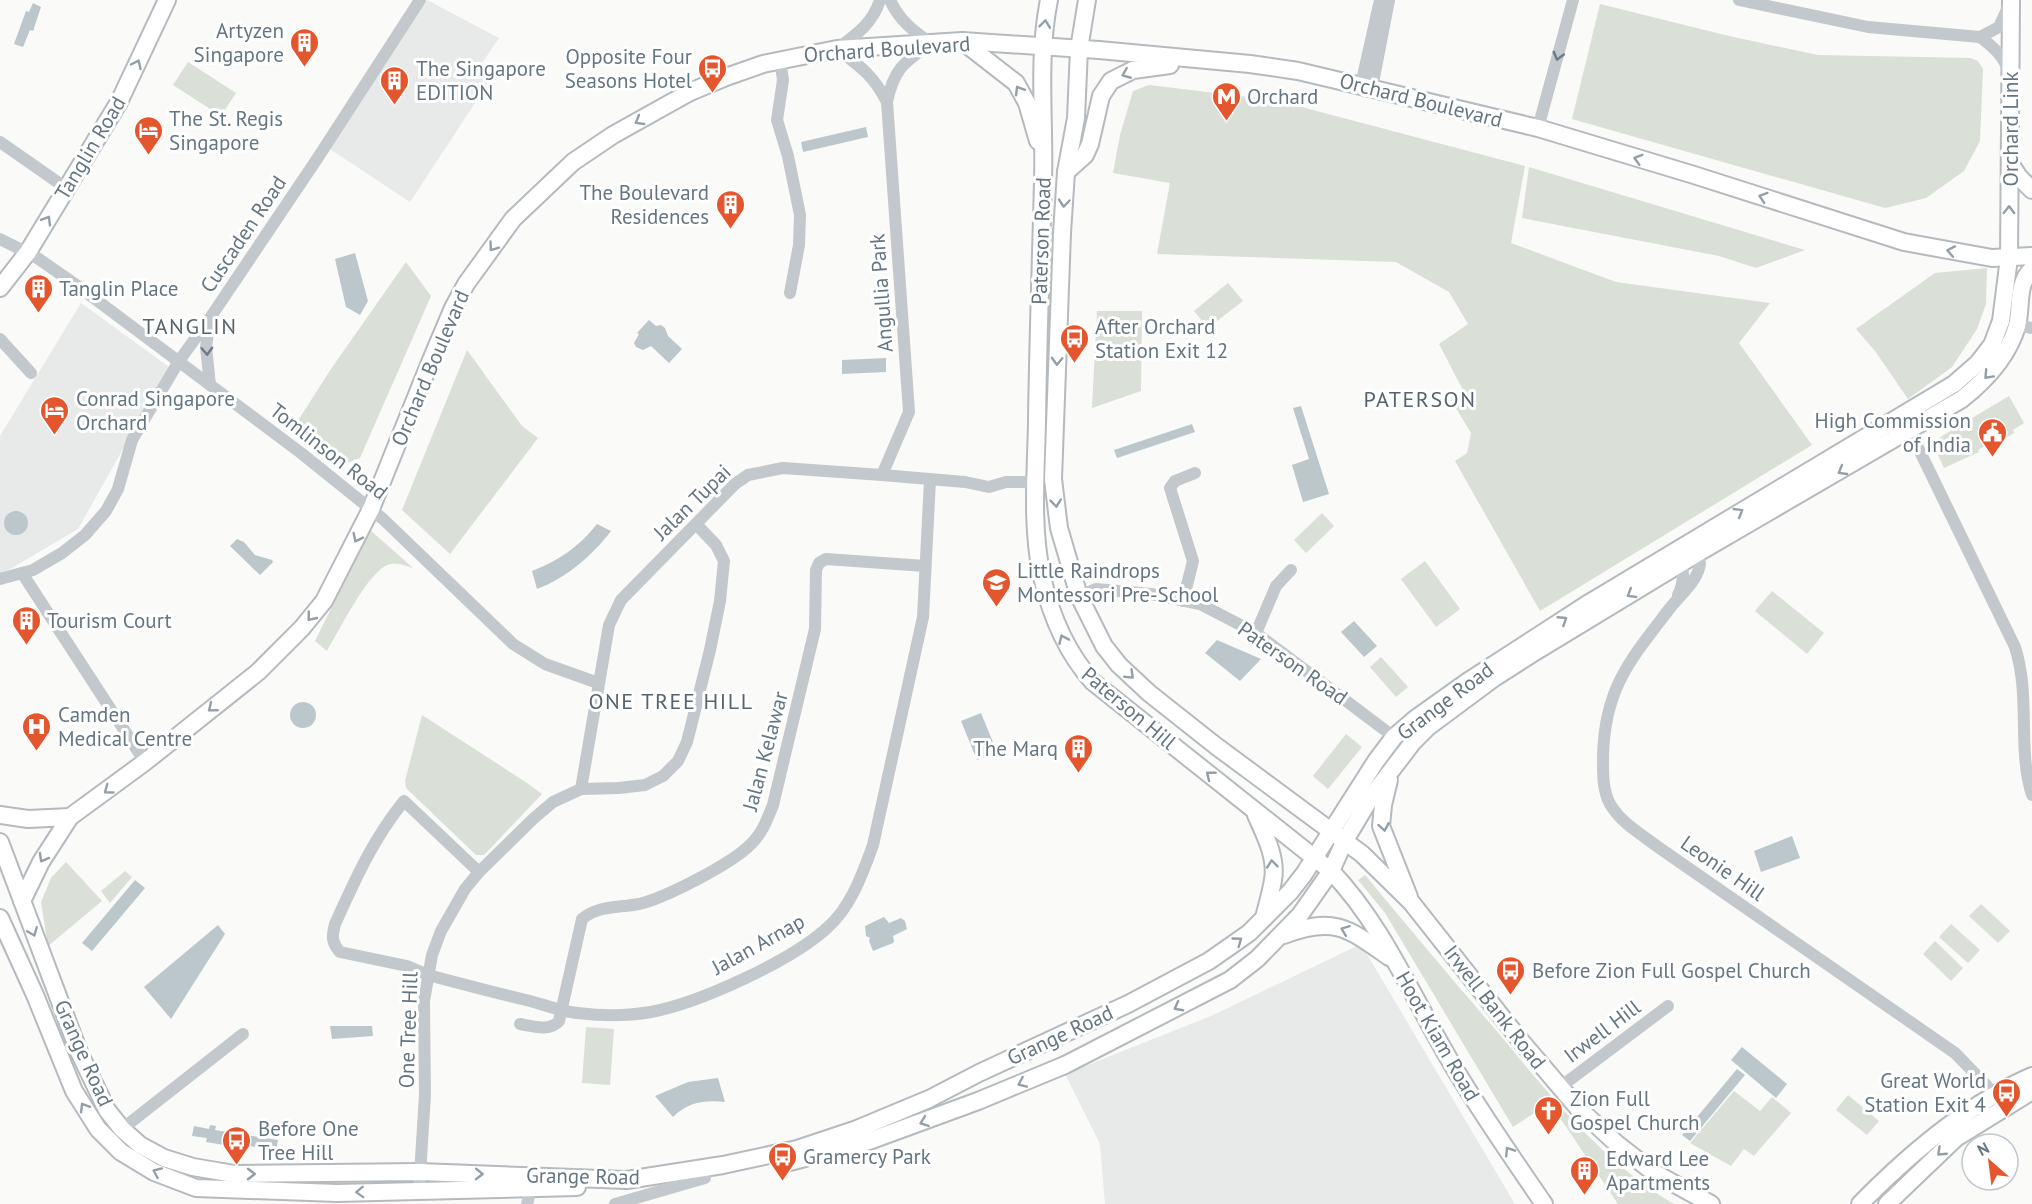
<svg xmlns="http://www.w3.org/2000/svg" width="2032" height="1204" viewBox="0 0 2032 1204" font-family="'PT Sans',sans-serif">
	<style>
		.built { fill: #e8e9e9 }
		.green { fill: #dadfd7 }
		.water { fill: #bbc7cb }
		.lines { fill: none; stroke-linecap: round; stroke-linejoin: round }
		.major-casing { stroke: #b5babe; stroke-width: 20 }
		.minor { stroke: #c3c8cc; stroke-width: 12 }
		.major { stroke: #fff; stroke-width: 16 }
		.oneway { stroke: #939fa8 }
		.oneway2 { stroke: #6a7a87 }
		.labels { text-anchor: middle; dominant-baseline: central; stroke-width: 6; stroke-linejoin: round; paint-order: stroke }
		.poi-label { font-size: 21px; fill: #657683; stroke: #fff; text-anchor: start }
		.street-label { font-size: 21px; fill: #657683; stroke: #fff }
		.neighbourhood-label { font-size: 22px; letter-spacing: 1.5px; fill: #57646e; stroke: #fff }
	</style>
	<rect width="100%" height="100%" fill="#fafaf8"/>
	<g class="built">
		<path d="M427,0L499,38L482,63L496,71L410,202L330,149Z"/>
		<path d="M81,303L169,367L78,529L0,575V436Z"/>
		<path d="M1361,944L1515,1204H1105L1100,1144L1065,1074L1211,1016Z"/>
	</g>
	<g class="green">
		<path d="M1600,4L1729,36L1818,55L1971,58L1978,61L1983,69L1980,141L1964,171L1926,198L1885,208L1572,119Z"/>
		<path d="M188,62L236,93L221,116L173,85Z"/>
		<path d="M1149,85L1275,100L1525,166L1511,243L1616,282L1770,303L1739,343L1812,445L1540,611L1455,461L1467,453L1471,433L1451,400L1463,390L1439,344L1468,324L1449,292L1396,262L1157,254L1170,183L1113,173L1120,135L1133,91Z"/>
		<path d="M1529,167L1805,250L1756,268L1719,256L1522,218Z"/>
		<path d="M406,262L431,296L360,458L345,464L314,441L292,430L331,369Z"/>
		<path d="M1987,268L1986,304L1977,329L1952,367L1908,399L1875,351L1856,329L1935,273Z"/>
		<path d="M1228,283L1243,301L1208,328L1194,311Z"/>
		<path d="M1097,311H1142L1141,391L1092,408Z"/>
		<path d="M467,350L522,426L538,438L450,554L402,510Z"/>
		<path d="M2009,396L2024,423L2013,430L2014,433L1990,447L1988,444L1978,450L1979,452L1944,468L1932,442Z"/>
		<path d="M1322,513L1334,526L1306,553L1294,540Z"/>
		<path d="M370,530L413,568C407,566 397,562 390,564C369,569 339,631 327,651L315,641Z"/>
		<path d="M1425,561L1460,609L1436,627L1401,579Z"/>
		<path d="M1772,591L1824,633L1807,654L1755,611Z"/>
		<path d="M1381,657L1408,687L1396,697L1370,667Z"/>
		<path d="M422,715L524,781L542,794L484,855H476L406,788L405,781Z"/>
		<path d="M1346,734L1362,747L1328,789L1313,776Z"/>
		<path d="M66,862L102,901L48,946L41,902L51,878Z"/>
		<path d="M125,871L132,877L110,903L101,891Z"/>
		<path d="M1365,875C1410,929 1455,983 1501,1036C1552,1098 1604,1163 1674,1204H1618L1550,1103L1513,1127L1385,913L1358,880Z"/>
		<path d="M1981,904L2010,931L1998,943L1969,916Z"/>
		<path d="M1951,924L1980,950L1968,963L1939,937Z"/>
		<path d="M1935,941L1963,968L1951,981L1923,954Z"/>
		<path d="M586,1027L614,1029L610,1085L582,1083Z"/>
		<path d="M1734,1091L1760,1111L1772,1097L1791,1113L1754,1156L1744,1149L1731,1166L1690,1143Z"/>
		<path d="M1848,1095L1879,1121L1867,1135L1836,1110Z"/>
	</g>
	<g class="water">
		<path d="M33,3L41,7L33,31L30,30L23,47L14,44L26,11L29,12Z"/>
		<path d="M866,127L868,137L803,152L801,142Z"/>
		<path d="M355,253L368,301L360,315L346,307L335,259Z"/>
		<path d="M649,320L656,326L661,325L665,328L668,336L682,349L669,363L651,346L643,350L636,347L634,343L639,334L637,333Z"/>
		<path d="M886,358V372L842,374V360Z"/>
		<path d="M1301,406L1329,494L1303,502L1292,465L1309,459L1293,408Z"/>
		<path d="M1192,424L1195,432L1117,458L1114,450Z"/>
		<circle cx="16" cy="523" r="12"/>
		<path d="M597,524L611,531C592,556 566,578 537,589L532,571C558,561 579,547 597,524Z"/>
		<path d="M237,539L244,542L255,555L272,560L273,562L260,575L230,546Z"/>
		<path d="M1354,621L1377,646L1364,657L1341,632Z"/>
		<path d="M1217,640L1261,659L1240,681L1205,653Z"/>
		<circle cx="303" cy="715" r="13"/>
		<path d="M981,713L997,752L977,760L961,721Z"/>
		<path d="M1792,836L1800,858L1761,872L1754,851Z"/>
		<path d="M135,880L145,888L92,951L82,943Z"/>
		<path d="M884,917L889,923L901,918L905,921L907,929L893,936L894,941L893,943L873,951L869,941L870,938L866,936L865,926Z"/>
		<path d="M218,925L225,934L171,1019L144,987Z"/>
		<path d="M330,1026H372L373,1036L332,1039Z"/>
		<path d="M1742,1047L1787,1084L1776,1098L1731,1060Z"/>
		<path d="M1737,1069L1745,1075L1690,1141L1682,1135Z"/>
		<path d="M718,1078L725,1102C705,1100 688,1102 673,1117L655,1096L688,1082Z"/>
		<path d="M210,1125L216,1126L215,1130L278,1140L276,1150L237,1144L236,1147L206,1142L207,1138L192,1136L194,1126L209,1129Z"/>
	</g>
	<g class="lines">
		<defs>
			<g id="major">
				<path d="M1049,0C1037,59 1045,122 1043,181C1041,262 1038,342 1037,422C1036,474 1031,526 1042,577C1051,616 1066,652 1093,682L1331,871C1382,924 1412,996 1449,1059C1478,1109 1512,1157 1544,1204"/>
				<path d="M1087,0L1079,49L1076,118L1066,172L1062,233L1053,479L1059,528L1079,596L1104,646L1119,665L1149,693L1216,746L1362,854L1411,902L1520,1040L1578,1108L1616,1143L1653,1172L1711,1204"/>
				<path d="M962,41L1016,83L1027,103L1038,141"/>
				<path d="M2010,163L2019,177L2032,190"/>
				<path d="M1066,172L1085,155L1090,144L1101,96L1111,81L1133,70L1170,65"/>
				<path d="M0,288L28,252L119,102L167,0"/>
				<path d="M1389,780L1383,805L1381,826L1409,897"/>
				<path d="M0,815L28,819L70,817"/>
				<path d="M1256,815C1265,835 1277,858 1273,880C1271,893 1267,905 1264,918"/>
				<path d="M0,842L79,1052L107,1110L122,1129L140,1145L164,1158L193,1167L234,1174L420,1172L627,1180L723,1165L797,1149L857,1129L929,1099L979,1073L1128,1004L1209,961L1249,933L1290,892L1304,874L1376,761L1394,737L1415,719L1467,682L1589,603L1954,384L1978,363L1992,345L2001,321L2009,258L2011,0"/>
				<path d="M22,901L41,862L70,817L145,762L258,672L302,628L324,601L371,509L431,360L453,308L466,284L513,219L573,162L613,135L690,92L726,77L763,64L837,49L962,41L1099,50L1250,64L1298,71L1538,128L1694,175L1904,242L1992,258L2032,256"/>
				<path d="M0,918L35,995L74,1091L98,1129L121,1152L154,1172L196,1188L337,1193L577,1187"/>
				<path d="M1284,935C1334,916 1348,928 1389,957"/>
				<path d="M786,1163L869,1141L978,1101L1065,1065L1230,980L1257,959L1300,915L1331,871L1344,842L1371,797L1413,742L1428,727L1494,678L1530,655L1698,553L1962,399C1986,380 2008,357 2017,326C2022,306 2016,285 2032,269"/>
				<path d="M1860,1204C1909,1154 1967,1104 2032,1076"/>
				<path d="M1887,1204L1956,1138L2032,1091"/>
			</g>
		</defs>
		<use href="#major" class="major-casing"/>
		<g class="minor">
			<path d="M880,0C873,23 856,35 837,49C861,67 873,75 887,102"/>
			<path d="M1739,0L1868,27L1980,37L1999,27L2009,5"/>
			<path d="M1980,37C1992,46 2003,55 2008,70"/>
			<path d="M780,59L783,80L777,120L788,156L800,215L799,245L790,293"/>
			<path d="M1361,85L1380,0"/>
			<path d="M1372,88L1389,0"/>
			<path d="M1538,128L1573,0"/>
			<path d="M0,142L66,188"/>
			<path d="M0,239L36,257L79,287L301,453L383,519L513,644L545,664L598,683"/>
			<path d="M210,319L206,347L210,385"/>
			<path d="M2017,325L2032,328"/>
			<path d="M0,339L31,373"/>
			<path d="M1910,431L2015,647C2031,697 2017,748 2032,795"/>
			<path d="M882,475L909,412L887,102C894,68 904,63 931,43C913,31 899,20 890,0"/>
			<path d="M1693,548L1700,563C1699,580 1680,595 1670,608C1631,659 1605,687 1603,755C1603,771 1602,789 1610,804C1621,823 1641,834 1658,847L1955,1053L1986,1085L1999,1102"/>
			<path d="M22,573L145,762"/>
			<path d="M0,579L33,570L62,553L85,535L106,511L118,489L132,440L179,361L210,318L317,159L420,0"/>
			<path d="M1678,595C1684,583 1685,570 1678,558"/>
			<path d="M1079,596L1096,589L1151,594L1200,604L1256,633L1394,737"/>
			<path d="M1183,601L1193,561L1170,488L1175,481L1195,473"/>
			<path d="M1256,633L1276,586L1291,570"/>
			<path d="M581,789L609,625L621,600L735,484L748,475L783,468L882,475L965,482L989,487L1006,482H1035"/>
			<path d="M479,872L404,801C373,839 355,880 335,924C332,936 331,942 340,952L407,966L428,975C462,984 496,993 530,1001C545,1005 562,1012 578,1013C602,1016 628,1016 651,1012C699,1003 791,961 827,928C851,907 862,875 873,845L923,617L930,480"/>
			<path d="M520,1024C532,1026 550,1032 559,1021L582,919C598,905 619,908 639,904C665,898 731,864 750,845C762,834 767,820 773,805L815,629L816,570L819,563L826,559L925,566"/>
			<path d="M1559,1088L1668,1006"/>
			<path d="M122,1129L243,1034"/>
			<path d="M419,1190L425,1095L424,1001L432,955L441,931L465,889L479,872L533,819L553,802L581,789L619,788L645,785L663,776L678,761L687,742L710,650L720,601L724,561L716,545L696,524"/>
			<path d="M527,1204L531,1189"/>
			<path d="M615,1204L705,1178"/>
		</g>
		<use href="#major" class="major"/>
	</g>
	<defs><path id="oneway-chevron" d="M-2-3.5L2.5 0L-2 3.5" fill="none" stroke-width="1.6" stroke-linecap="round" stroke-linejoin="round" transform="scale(1.5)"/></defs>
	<g class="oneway">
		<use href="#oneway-chevron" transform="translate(1045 24) rotate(-83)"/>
		<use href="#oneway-chevron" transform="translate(137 64) rotate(-65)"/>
		<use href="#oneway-chevron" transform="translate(1126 74) rotate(158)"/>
		<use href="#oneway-chevron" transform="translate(1019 90) rotate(-121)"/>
		<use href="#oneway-chevron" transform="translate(639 121) rotate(150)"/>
		<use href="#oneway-chevron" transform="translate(1638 159) rotate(-164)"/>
		<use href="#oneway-chevron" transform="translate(1763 197) rotate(-162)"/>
		<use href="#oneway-chevron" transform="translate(1064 203) rotate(95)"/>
		<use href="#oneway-chevron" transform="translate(2009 210) rotate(-89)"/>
		<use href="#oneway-chevron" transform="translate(47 220) rotate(-59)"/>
		<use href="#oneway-chevron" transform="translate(493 247) rotate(126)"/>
		<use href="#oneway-chevron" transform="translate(1951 251) rotate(-169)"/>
		<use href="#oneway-chevron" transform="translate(1057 361) rotate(92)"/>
		<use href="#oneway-chevron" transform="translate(1988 375) rotate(133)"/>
		<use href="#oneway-chevron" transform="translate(1842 471) rotate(150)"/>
		<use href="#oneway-chevron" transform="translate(1056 503) rotate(84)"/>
		<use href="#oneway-chevron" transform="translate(1739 512) rotate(-31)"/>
		<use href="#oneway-chevron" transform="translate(357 538) rotate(116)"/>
		<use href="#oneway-chevron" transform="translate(1631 594) rotate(149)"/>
		<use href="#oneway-chevron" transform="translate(311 617) rotate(129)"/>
		<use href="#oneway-chevron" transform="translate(1563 620) rotate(-33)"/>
		<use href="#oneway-chevron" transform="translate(1063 639) rotate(-114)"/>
		<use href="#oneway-chevron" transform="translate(1130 675) rotate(44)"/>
		<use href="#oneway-chevron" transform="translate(212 708) rotate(141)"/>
		<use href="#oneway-chevron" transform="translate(1210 775) rotate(-141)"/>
		<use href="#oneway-chevron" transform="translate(108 790) rotate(144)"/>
		<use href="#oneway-chevron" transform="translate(1384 827) rotate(80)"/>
		<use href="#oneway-chevron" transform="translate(43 858) rotate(119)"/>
		<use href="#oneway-chevron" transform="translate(1272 864) rotate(-96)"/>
		<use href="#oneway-chevron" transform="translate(1345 930) rotate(-159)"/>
		<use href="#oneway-chevron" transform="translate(33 932) rotate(68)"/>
		<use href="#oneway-chevron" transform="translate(1238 941) rotate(-36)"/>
		<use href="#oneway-chevron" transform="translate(1178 1007) rotate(152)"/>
		<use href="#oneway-chevron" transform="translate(1022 1083) rotate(157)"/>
		<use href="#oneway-chevron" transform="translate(84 1107) rotate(-122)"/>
		<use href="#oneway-chevron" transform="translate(924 1122) rotate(160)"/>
		<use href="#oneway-chevron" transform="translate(1509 1151) rotate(-123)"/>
		<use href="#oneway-chevron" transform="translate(1941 1152) rotate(137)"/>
		<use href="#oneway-chevron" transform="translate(157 1172) rotate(-156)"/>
		<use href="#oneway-chevron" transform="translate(251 1174)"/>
		<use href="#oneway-chevron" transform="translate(479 1174) rotate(1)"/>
		<use href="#oneway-chevron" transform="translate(360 1192) rotate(178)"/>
	</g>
	<g class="oneway2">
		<use href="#oneway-chevron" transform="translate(1558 56) rotate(105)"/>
		<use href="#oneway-chevron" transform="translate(207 351) rotate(88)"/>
	</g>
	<defs>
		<symbol id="building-pin" viewBox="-11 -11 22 30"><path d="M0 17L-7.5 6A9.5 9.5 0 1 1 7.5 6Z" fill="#e4572e" stroke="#fff"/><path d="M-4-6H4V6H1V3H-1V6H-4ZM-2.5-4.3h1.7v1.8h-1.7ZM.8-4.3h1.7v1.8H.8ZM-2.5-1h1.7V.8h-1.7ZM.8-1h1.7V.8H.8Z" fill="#fff"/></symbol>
		<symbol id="bus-pin" viewBox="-11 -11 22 30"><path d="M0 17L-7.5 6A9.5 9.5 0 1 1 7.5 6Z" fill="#e4572e" stroke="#fff"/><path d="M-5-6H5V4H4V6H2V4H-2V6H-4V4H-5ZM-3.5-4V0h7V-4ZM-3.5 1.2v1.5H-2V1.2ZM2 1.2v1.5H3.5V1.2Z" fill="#fff"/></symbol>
		<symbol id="metro-pin" viewBox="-11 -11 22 30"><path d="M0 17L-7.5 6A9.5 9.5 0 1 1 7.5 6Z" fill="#e4572e" stroke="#fff"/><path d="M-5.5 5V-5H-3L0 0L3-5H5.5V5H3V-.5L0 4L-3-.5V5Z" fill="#fff"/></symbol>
		<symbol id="hotel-pin" viewBox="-11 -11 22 30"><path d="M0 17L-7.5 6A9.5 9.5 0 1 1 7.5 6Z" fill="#e4572e" stroke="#fff"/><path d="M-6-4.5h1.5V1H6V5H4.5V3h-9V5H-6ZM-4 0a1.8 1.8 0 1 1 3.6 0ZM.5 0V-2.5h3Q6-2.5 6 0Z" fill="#fff"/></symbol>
		<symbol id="civic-pin" viewBox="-11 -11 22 30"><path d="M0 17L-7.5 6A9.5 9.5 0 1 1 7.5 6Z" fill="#e4572e" stroke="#fff"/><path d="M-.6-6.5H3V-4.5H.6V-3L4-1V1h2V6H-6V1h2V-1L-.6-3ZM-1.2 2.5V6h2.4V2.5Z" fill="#fff"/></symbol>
		<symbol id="school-pin" viewBox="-11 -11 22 30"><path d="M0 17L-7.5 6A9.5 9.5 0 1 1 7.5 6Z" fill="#e4572e" stroke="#fff"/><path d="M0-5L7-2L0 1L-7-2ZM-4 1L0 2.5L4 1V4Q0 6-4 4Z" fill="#fff"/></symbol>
		<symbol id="hospital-pin" viewBox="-11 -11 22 30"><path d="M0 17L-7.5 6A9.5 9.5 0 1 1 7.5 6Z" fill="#e4572e" stroke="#fff"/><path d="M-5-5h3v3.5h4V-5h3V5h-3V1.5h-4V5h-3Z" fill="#fff"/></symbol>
		<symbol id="church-pin" viewBox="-11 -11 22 30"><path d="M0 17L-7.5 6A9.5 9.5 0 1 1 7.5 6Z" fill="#e4572e" stroke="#fff"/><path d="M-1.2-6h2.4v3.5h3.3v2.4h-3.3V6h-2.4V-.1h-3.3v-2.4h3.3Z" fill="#fff"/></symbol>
	</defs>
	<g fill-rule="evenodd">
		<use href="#building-pin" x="288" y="26" width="33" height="45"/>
		<use href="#bus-pin" x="696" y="52" width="33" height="45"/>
		<use href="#building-pin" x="378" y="64" width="33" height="45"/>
		<use href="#metro-pin" x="1210" y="80" width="33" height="45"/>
		<use href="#hotel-pin" x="132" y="114" width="33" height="45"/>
		<use href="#building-pin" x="714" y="188" width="33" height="45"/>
		<use href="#building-pin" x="22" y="272" width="33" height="45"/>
		<use href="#bus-pin" x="1058" y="322" width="33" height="45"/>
		<use href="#hotel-pin" x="38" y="394" width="33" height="45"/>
		<use href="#civic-pin" x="1976" y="416" width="33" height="45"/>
		<use href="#school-pin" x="980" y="566" width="33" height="45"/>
		<use href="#building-pin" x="10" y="604" width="33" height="45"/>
		<use href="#hospital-pin" x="20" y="710" width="33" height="45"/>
		<use href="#building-pin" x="1062" y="732" width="33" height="45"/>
		<use href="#bus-pin" x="1494" y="954" width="33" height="45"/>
		<use href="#bus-pin" x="1990" y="1076" width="33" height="45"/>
		<use href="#church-pin" x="1532" y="1094" width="33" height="45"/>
		<use href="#bus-pin" x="220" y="1124" width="33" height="45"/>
		<use href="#bus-pin" x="766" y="1140" width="33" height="45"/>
		<use href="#building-pin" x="1568" y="1154" width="33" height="45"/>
	</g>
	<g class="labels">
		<g class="poi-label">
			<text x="284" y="30" text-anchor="end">Artyzen<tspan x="284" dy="24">Singapore</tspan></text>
			<text x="692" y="56" text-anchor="end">Opposite Four<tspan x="692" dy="24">Seasons Hotel</tspan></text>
			<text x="416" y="68">The Singapore<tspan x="416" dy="24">EDITION</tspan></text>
			<text x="1247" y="96">Orchard</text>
			<text x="169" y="118">The St. Regis<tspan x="169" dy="24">Singapore</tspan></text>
			<text x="709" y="192" text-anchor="end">The Boulevard<tspan x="709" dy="24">Residences</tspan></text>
			<text x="59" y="288">Tanglin Place</text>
			<text x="1095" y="326">After Orchard<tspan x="1095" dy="24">Station Exit 12</tspan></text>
			<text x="76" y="398">Conrad Singapore<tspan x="76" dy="24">Orchard</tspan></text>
			<text x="1971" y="420" text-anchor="end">High Commission<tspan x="1971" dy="24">of India</tspan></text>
			<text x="1017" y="570">Little Raindrops<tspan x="1017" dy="24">Montessori Pre-School</tspan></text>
			<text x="47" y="620">Tourism Court</text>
			<text x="58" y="714">Camden<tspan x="58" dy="24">Medical Centre</tspan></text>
			<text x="1058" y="748" text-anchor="end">The Marq</text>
			<text x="1532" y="970">Before Zion Full Gospel Church</text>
			<text x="1986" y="1080" text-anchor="end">Great World<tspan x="1986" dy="24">Station Exit 4</tspan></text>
			<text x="1570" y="1098">Zion Full<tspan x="1570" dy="24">Gospel Church</tspan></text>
			<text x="258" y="1128">Before One<tspan x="258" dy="24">Tree Hill</tspan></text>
			<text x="803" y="1156">Gramercy Park</text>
			<text x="1606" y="1158">Edward Lee<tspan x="1606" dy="24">Apartments</tspan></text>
		</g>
		<g class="street-label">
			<text transform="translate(887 49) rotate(-4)">Orchard Boulevard</text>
			<text transform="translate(1421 100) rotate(14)">Orchard Boulevard</text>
			<text transform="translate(2010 129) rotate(-90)">Orchard Link</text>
			<text transform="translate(90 148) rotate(-59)">Tanglin Road</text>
			<text transform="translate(243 234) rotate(-56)">Cuscaden Road</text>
			<text transform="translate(1041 241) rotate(-88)">Paterson Road</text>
			<text transform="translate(881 293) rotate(-94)">Angullia Park</text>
			<text transform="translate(430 368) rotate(-67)">Orchard Boulevard</text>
			<text transform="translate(329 451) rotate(38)">Tomlinson Road</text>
			<text transform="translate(692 502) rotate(-44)">Jalan Tupai</text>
			<text transform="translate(1293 663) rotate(35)">Paterson Road</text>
			<text transform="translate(1445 701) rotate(-37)">Grange Road</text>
			<text transform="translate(1129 708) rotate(40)">Paterson Hill</text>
			<text transform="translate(765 751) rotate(-75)">Jalan Kelawar</text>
			<text transform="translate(1723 868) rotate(35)">Leonie Hill</text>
			<text transform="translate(758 944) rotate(-29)">Jalan Arnap</text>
			<text transform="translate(1495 1007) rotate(52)">Irwell Bank Road</text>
			<text transform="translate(408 1030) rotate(-88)">One Tree Hill</text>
			<text transform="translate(1602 1031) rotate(-37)">Irwell Hill</text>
			<text transform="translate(1060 1035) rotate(-25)">Grange Road</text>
			<text transform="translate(1438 1036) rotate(60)">Hoot Kiam Road</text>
			<text transform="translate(84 1053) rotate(66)">Grange Road</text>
			<text transform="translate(583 1176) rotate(1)">Grange Road</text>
		</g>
		<g class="neighbourhood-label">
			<text x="190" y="326">TANGLIN</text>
			<text x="1420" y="399">PATERSON</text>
			<text x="671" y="701">ONE TREE HILL</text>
		</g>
	</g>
	<g transform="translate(1990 1162) rotate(332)"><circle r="28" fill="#ffffff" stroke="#c1c8cd" stroke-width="1.5"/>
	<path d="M0-4.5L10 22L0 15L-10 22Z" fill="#e4572e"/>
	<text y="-9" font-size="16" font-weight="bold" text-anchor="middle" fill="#657683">N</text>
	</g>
</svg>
